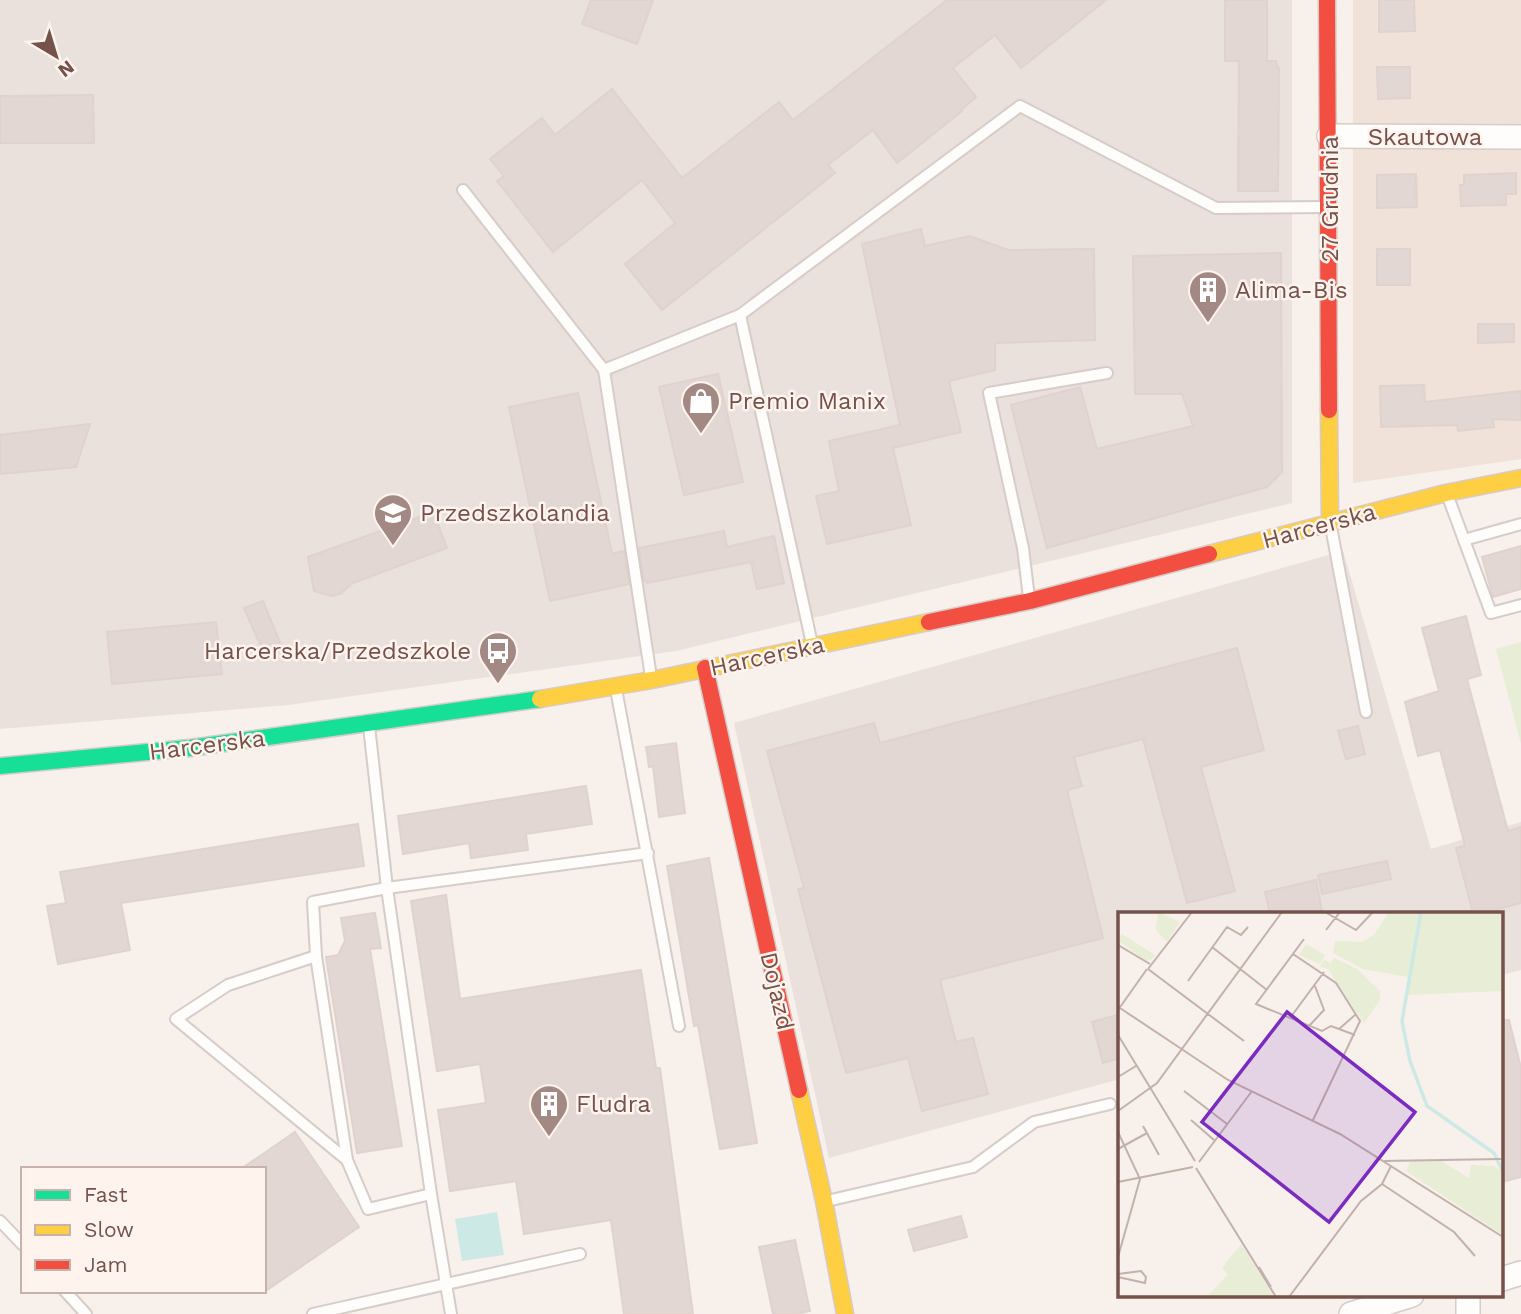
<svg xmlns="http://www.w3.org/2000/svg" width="1521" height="1314" viewBox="0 0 1521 1314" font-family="'Work Sans',sans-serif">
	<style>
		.residential { fill: #f0e1d9 }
		.industrial { fill: #eae0dc }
		.green { fill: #e8edd6 }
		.water { fill: #cde9e5 }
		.building { fill: #e3d7d3; stroke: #e0d2cd; stroke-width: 2 }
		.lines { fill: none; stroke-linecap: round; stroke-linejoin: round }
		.lane-casing { stroke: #d6ccc8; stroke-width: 14 }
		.street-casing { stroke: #d6ccc8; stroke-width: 26 }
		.fast-casing { stroke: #d7cbc8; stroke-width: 19 }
		.slow-casing { stroke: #d7cbc8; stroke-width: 19 }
		.jam-casing { stroke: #d7cbc8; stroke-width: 19 }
		.lane { stroke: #fefdfc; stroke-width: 10 }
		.street { stroke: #fefdfc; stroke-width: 23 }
		.fast { stroke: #16e098; stroke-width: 16 }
		.slow { stroke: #ffcf43; stroke-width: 16 }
		.jam { stroke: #f24e42; stroke-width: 16 }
		.labels { text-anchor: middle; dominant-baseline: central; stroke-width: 5; stroke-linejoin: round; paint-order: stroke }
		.street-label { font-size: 24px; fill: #75524b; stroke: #fff4ed }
		.poi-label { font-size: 24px; fill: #75524b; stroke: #fff4ed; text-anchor: start }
		.inset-river { fill: none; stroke: #cde9e5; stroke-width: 3.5 }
		.inset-road { fill: none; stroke: #c3b1ab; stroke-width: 2 }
		.view { fill: #7b2cbf; fill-opacity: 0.15; stroke: #7b2cbf; stroke-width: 3.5 }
		.inset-edge { fill: none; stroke: #75524b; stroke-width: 3.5 }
	</style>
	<rect width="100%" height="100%" fill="#f7f0eb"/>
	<path class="residential" d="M1353,0H1521V459L1353,483Z"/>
	<g class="industrial">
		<path d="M0,0H1292V503L676,651L288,705L0,729Z"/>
		<path d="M1343,551L1431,849L1521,822V970L1502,975V913H1120V1079L829,1158L734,723Z"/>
	</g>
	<path class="green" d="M1521,642V744L1496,649Z"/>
	<path class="water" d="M497,1212L504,1255L462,1261L455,1219Z"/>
	<g class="building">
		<path d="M591,0H653L637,44L582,24Z"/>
		<path d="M947,0H1106L1021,68L995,35L953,68L976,97L961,110L962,111L897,163L873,130L828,165L835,173L662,310L625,264L675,223L642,180L553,252L497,181L504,176L490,159L542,118L555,135L612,89L682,178L779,102L793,120Z"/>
		<path d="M1225,0H1267V61H1276L1277,68H1279L1278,191H1238L1239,61H1225Z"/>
		<path d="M1379,0H1414L1415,31L1379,32Z"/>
		<path d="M1377,67H1410V98L1378,99Z"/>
		<path d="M93,95L94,143H0V96Z"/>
		<path d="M1516,173V194H1506V205L1461,206L1460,185H1464V175Z"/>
		<path d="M1416,174L1417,207L1377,208V175Z"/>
		<path d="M921,229L925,246L970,236L1008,250L1094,249L1095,340L995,343V370L949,381L961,432L893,448L911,525L827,544L816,496L839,491L829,441L900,425L862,244Z"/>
		<rect x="1377" y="249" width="33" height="36"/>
		<path d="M1281,253L1282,472L1267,487L1047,548L1011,405L1080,387L1097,449L1193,426L1182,394H1135L1133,256Z"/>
		<path d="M1478,324H1514V342L1478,343Z"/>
		<path d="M718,374L743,482L684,495L659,387Z"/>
		<path d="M1424,385L1425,402L1521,391V420L1493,419L1494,427L1458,431L1457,425L1381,427L1380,386Z"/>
		<path d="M578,393L612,554L624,551L629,584L550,601L509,407Z"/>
		<path d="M90,424L76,467L0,474V435Z"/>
		<path d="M433,512L447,548L353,583L340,594L331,596L314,591L308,557Z"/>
		<path d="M724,531L727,547L774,536L784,583L757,589L751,562L647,583V581H644L639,548Z"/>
		<path d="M1521,546V589L1493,597L1482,557Z"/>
		<path d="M263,601L283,650L265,656L244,608Z"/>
		<path d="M1466,616L1481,675L1467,679L1508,831L1521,827V903L1482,913H1473L1456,848L1465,846L1440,750L1418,756L1405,702L1439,691L1422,628Z"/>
		<path d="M216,622L222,674L112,684L107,632Z"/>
		<path d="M1237,648L1264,750L1201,767L1235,891L1187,903L1143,739L1074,757L1082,786L1067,790L1103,938L940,980L956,1042L973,1038L988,1094L922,1111L908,1058L846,1073L798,889L804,888L767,751L874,723L880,743Z"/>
		<path d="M1358,726L1365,754L1346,759L1338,731Z"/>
		<path d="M676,743L685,813L659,817L653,766L649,767L646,747Z"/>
		<path d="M586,786L592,824L526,834L528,850L471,858L469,843L403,854L398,816Z"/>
		<path d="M358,824L364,866L121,903L130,950L58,964L47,906L66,903L60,872Z"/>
		<path d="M709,858L757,1143L720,1149L698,1025L694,1026L667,866Z"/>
		<path d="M1387,861L1391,879L1322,894L1318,875Z"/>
		<path d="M1316,880L1322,911L1311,913H1270L1265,892Z"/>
		<path d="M446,895L460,999L641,970L656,1068H660L693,1314H624L611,1220L524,1234L516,1181L450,1191L438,1110L486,1103L480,1064L437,1071L411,901Z"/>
		<path d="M375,913L381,948L370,949L402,1146L357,1153L326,957L338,955L345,941L341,918Z"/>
		<path d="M1120,1014V1058L1103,1063L1092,1022Z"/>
		<path d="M1502,1020H1509L1521,1068V1177L1502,1182Z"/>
		<path d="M295,1132L359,1227L264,1292V1169H241Z"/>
		<path d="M961,1216L967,1237L914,1251L908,1230Z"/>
		<path d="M795,1240L810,1311L795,1314H773L759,1247Z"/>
	</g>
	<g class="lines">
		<defs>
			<g id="lane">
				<path d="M463,190L604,370L651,677"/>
				<path d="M740,315L812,644"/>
				<path d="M604,370L740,315L1020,106L1216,208L1326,207"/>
				<path d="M1447,494L1491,613L1521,605"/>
				<path d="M1331,527L1366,712"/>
				<path d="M1464,540L1521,524"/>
				<path d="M1029,598L1023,548L989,393L1107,373"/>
				<path d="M616,689L679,1026"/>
				<path d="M369,726L387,888L431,1194L451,1314"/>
				<path d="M316,956L228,985L176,1019L347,1160L368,1209L431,1194"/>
				<path d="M347,1160L316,956L313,902L387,888L648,853"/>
				<path d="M827,1201L973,1167L1034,1122L1110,1104"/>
				<path d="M0,1221L23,1245"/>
				<path d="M65,1291L86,1314"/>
				<path d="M313,1314L580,1254"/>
			</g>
			<g id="street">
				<path d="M1329,136L1521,137"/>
				<path d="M1502,1279L1521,1273"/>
				<path d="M1468,1295V1314"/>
				<path d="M1351,1314L1412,1295"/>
			</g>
			<path id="fast" d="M0,766L190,748L540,699"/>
			<g id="slow">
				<path d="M1329,410L1330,524"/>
				<path d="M1209,554L1446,493L1521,478"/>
				<path d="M540,699L652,680L929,622"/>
				<path d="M799,1090L824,1201L845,1314"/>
			</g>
			<g id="jam">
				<path d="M1327,0L1329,410"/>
				<path d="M929,622L1030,601L1209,554"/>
				<path d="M705,668L799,1090"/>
			</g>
		</defs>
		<use href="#lane" class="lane-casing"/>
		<use href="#street" class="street-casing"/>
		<use href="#fast" class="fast-casing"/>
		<use href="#slow" class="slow-casing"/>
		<use href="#jam" class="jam-casing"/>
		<use href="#lane" class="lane"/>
		<use href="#street" class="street"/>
		<use href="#fast" class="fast"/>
		<use href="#slow" class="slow"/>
		<use href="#jam" class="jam"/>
	</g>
	<defs>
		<symbol id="building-pin" viewBox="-11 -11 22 30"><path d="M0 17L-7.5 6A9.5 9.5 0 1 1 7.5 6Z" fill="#a28983" stroke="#fff4ed"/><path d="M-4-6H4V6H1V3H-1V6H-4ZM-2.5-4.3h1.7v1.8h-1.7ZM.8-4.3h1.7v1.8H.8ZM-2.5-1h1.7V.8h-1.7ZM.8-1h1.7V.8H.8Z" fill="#fff"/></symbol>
		<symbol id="shop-pin" viewBox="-11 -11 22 30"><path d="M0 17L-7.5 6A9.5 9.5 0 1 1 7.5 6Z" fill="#a28983" stroke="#fff4ed"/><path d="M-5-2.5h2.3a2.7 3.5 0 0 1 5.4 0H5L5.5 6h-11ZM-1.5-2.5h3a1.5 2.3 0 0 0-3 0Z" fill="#fff"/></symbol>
		<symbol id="school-pin" viewBox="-11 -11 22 30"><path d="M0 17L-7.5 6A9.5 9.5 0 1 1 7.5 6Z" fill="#a28983" stroke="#fff4ed"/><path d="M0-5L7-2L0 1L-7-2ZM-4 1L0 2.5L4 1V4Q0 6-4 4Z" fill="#fff"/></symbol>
		<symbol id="bus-pin" viewBox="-11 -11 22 30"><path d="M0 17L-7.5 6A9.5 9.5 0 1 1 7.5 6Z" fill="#a28983" stroke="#fff4ed"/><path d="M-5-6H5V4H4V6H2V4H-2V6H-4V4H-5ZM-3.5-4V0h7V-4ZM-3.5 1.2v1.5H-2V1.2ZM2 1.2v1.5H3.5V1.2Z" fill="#fff"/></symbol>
	</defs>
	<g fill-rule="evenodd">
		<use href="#building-pin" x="1186" y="268" width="44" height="60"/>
		<use href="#shop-pin" x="679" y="379" width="44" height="60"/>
		<use href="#school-pin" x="371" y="491" width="44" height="60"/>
		<use href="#bus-pin" x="476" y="629" width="44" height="60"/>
		<use href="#building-pin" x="527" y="1082" width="44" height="60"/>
	</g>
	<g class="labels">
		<g class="street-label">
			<text x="1425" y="137">Skautowa</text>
			<text transform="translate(1330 199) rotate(-90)">27 Grudnia</text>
			<text transform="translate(1319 526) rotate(-15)">Harcerska</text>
			<text transform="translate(767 656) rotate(-12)">Harcerska</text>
			<text transform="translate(207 745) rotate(-7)">Harcerska</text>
			<text transform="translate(777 991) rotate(77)">Dojazd</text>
		</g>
		<g class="poi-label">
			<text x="1235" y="290">Alima-Bis</text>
			<text x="728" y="401">Premio Manix</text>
			<text x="420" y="513">Przedszkolandia</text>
			<text x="471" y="651" text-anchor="end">Harcerska/Przedszkole</text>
			<text x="576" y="1104">Fludra</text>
		</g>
	</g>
	<g transform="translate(1118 912)">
		<rect width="385" height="385" fill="#f7f0eb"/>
		<path d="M40,0L62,10L49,30L38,18ZM271,0H385V79L287,83L290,66H296L245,57L215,41L217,29L244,30L256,23ZM4,22L37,43L34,47L28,49L0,28ZM188,32L207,43L202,52L181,43ZM216,46L239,57L262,79V88L246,111L210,57L202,55L206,48L213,51ZM293,249H323L351,266L353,253L376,254L385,261V323L288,259ZM123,332L156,385H89L110,362L104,356Z" fill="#e8edd6"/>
		<path class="inset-river" d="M303,0L284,109L292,149L309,194L376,241L385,260"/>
		<path class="inset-road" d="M207,0L238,18L255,0M208,18L222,0M186,27L138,92L204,119L213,114L237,123M0,33L32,52M94,35L149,78M175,42L218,71L242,109L195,208M30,57L126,129M30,57L74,0M70,69L109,15L123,23L130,15M2,96L110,168L222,222L385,325M0,98L29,57M172,106L206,60M191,114L206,98L197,74M221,117L237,103M0,123L77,249M0,165L18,154M66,179L109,212M0,199L39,171L164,0M73,208L96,228M25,214L41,243M0,220L22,267L0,345M0,237L29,221M266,249L383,247M81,250L134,179M78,256L158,385M0,270L75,255M264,272L336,320L357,344M141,355L153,375M0,362L23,359L28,365L27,371L0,365M171,385L243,289L264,272L273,254"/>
		<path class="view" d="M169,100L297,200L211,310L84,210Z"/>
		<rect width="385" height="385" class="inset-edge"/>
	</g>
	<rect x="21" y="1167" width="245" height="126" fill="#fff4ed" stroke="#c8b3ac" stroke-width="2"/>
	<rect x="35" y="1190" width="35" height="10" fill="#16e098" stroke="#c8b3ac" stroke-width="2"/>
	<text x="84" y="1202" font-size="21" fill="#75524b">Fast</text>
	<rect x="35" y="1225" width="35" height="10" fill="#ffcf43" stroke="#c8b3ac" stroke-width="2"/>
	<text x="84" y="1237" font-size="21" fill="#75524b">Slow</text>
	<rect x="35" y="1260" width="35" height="10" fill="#f24e42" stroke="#c8b3ac" stroke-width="2"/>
	<text x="84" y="1272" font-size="21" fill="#75524b">Jam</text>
	<g transform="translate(56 56) rotate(142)" stroke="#fff4ed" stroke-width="5" paint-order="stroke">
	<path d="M0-5L12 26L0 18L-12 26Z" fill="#75524b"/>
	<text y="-10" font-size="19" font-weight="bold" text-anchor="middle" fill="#75524b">N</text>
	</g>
</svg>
